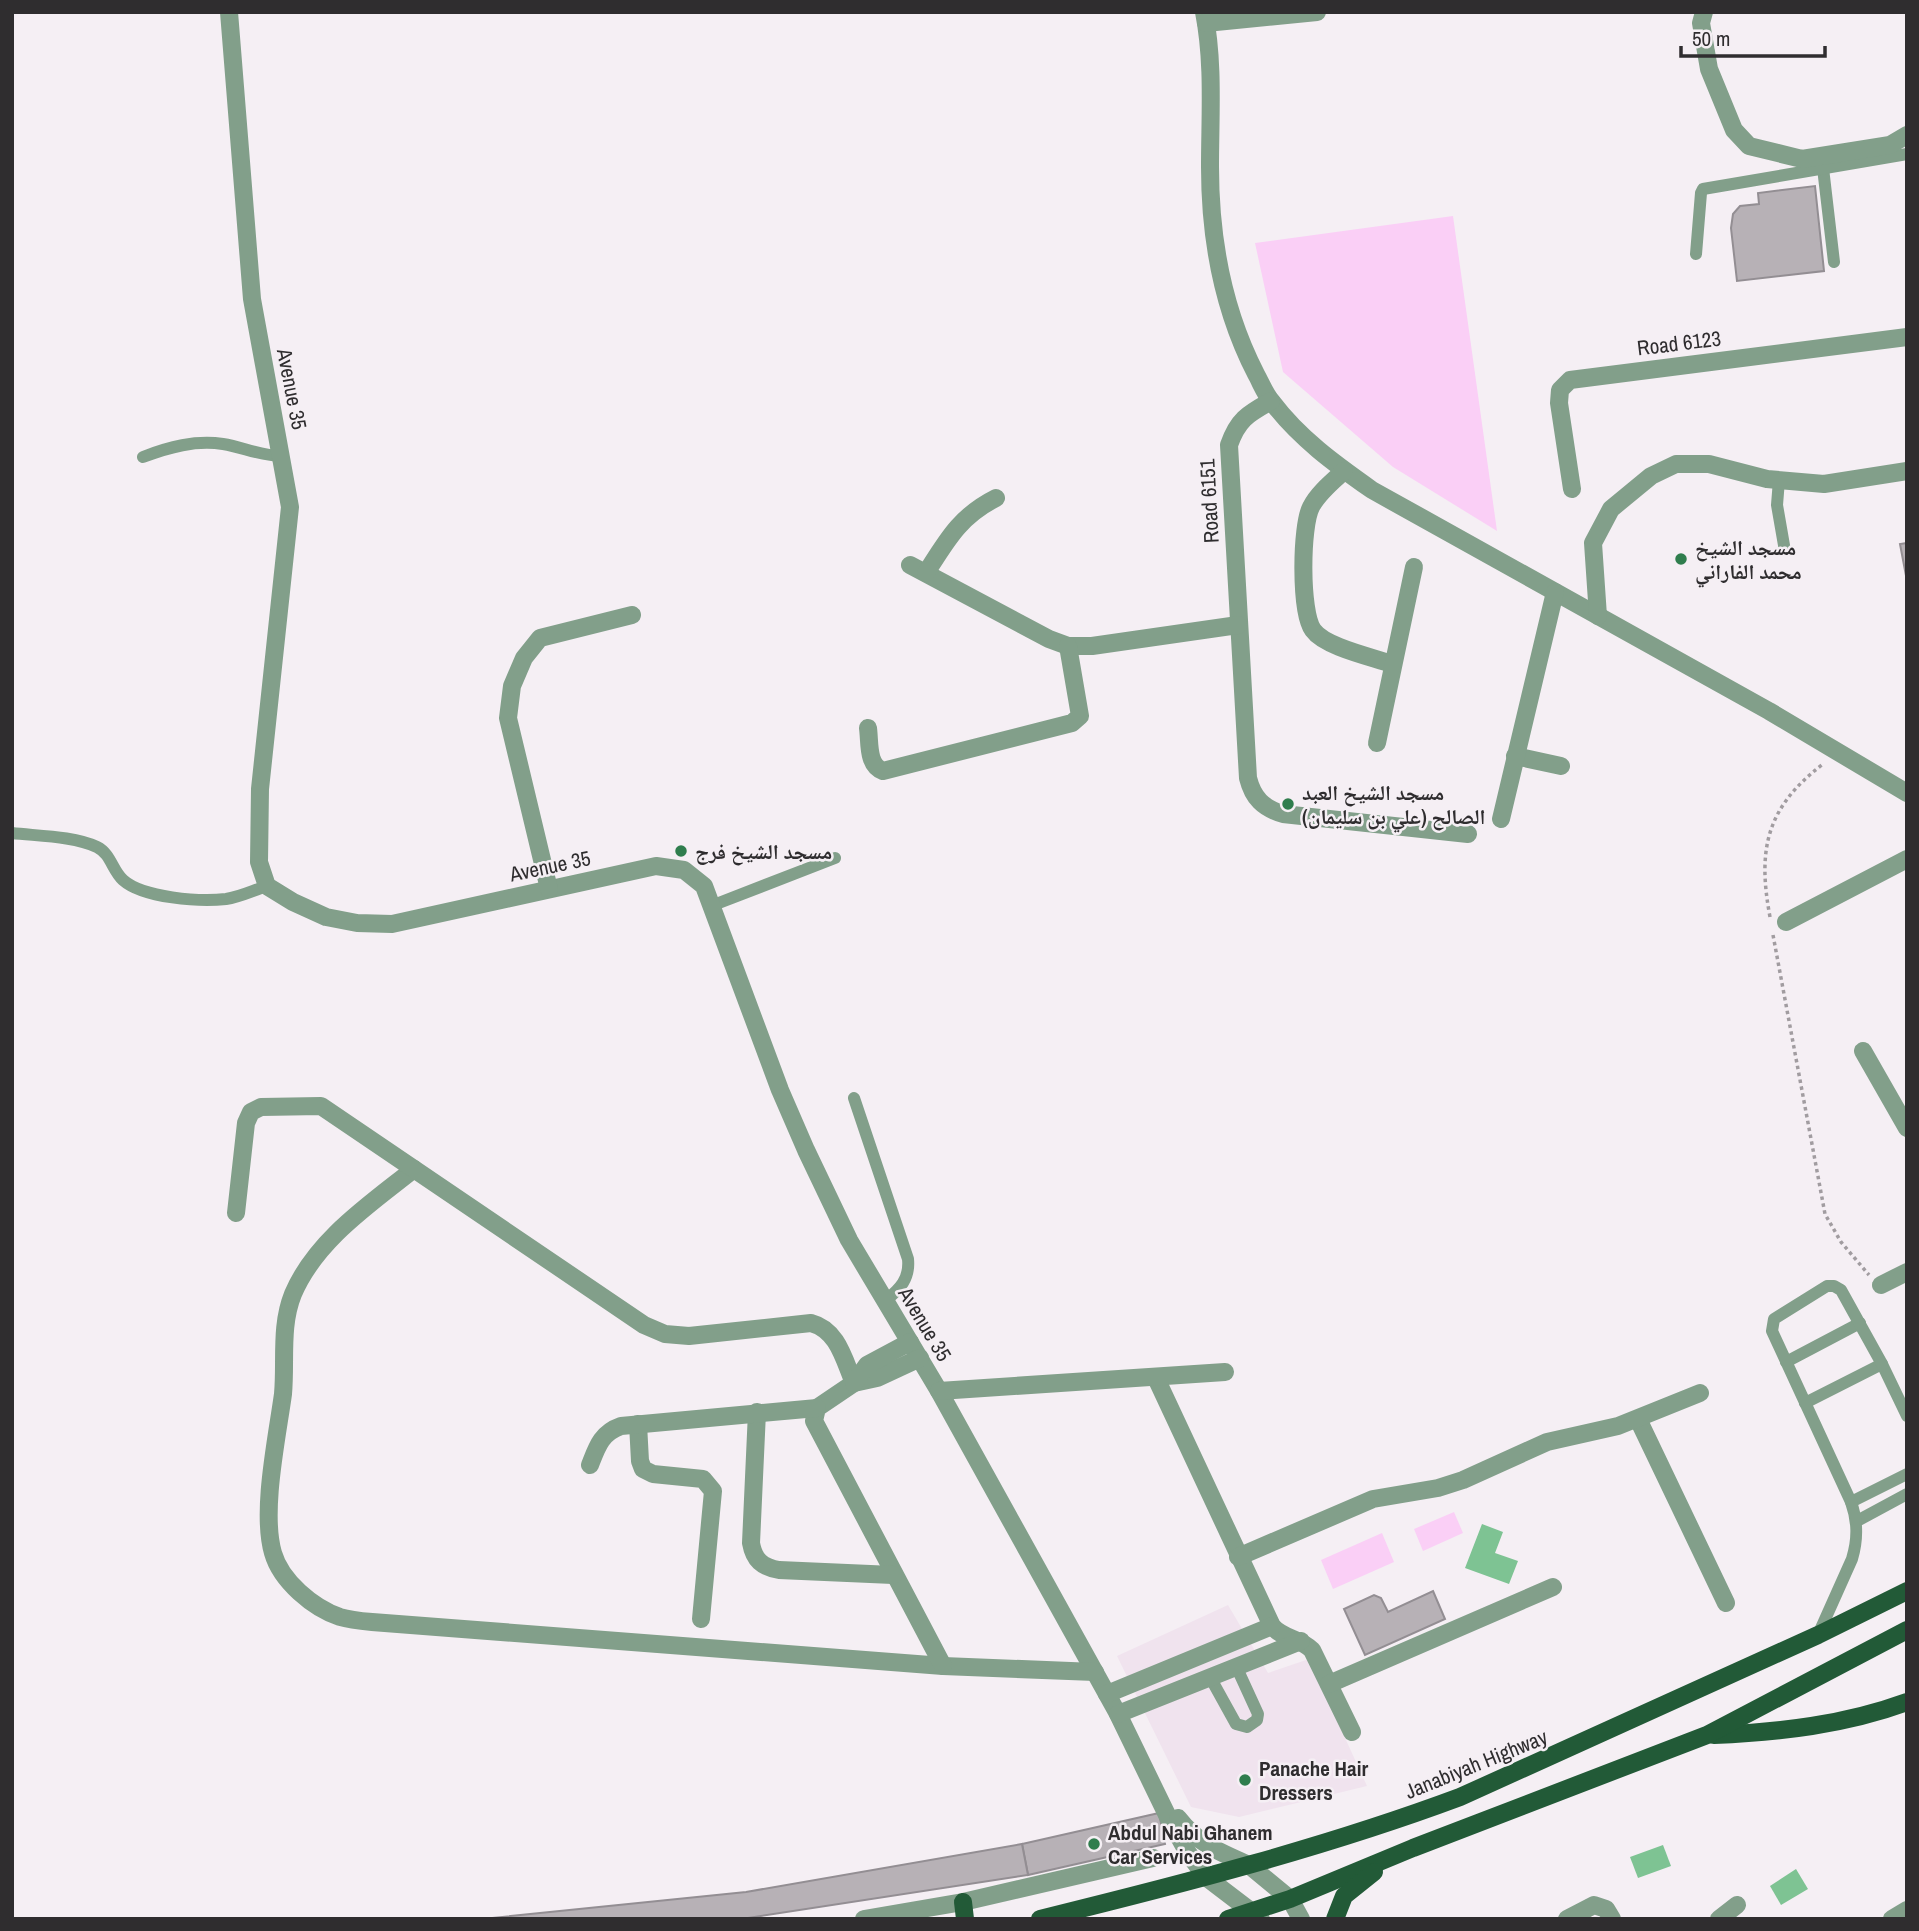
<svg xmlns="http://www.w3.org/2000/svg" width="1919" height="1931" viewBox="0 0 1919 1931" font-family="'Archivo Narrow','Noto Naskh Arabic',sans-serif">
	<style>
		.built { fill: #f0e3ee }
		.green { fill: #facff6 }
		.water { fill: #7ec393 }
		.building { fill: #b7b1b6; stroke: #938e93; stroke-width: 2 }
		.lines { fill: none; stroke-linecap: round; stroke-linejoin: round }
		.path { stroke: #a19ca0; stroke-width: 3.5; stroke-dasharray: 3.5 3.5; stroke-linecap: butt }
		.service { stroke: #829f8a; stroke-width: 12 }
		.minor { stroke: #829f8a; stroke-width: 18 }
		.tertiary { stroke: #829f8a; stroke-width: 18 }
		.primary { stroke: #225a37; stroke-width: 18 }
		.poi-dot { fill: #2f7d4d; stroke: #f5eff4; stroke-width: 2.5 }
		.labels { text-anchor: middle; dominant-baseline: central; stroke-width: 5; stroke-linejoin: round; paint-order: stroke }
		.street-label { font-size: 21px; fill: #2f2d2f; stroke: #f5eff4 }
		.poi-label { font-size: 21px; font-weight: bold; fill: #2f2d2f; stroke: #f5eff4; text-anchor: start }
	</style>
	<rect width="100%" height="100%" fill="#f5eff4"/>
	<path class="built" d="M1228,1605L1268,1673L1309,1659L1367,1786L1239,1817L1191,1807L1117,1656Z"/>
	<g class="green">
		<path d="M1453,216L1497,531L1393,467L1283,372L1255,243Z"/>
		<path d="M1454,1512L1463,1533L1423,1551L1414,1529Z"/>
		<path d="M1382,1533L1394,1562L1333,1589L1321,1560Z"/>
	</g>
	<g class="water">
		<path d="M1482,1524L1503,1532L1495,1553L1518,1561L1509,1584L1465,1568Z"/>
		<path d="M1663,1845L1671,1866L1638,1878L1630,1857Z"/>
		<path d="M1796,1869L1808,1889L1781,1905L1770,1886Z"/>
	</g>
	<g class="building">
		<path d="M1815,186L1824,271L1737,281L1731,228L1733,214L1740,206L1759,204L1758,193Z"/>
		<path d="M1907,543V581L1900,544Z"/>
		<path d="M1433,1591L1445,1619L1365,1655L1344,1609L1374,1595L1381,1598L1388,1612Z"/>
		<path d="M1159,1813L1165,1844L1028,1875L1022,1844Z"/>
		<path d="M1022,1844L1028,1875L748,1918L482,1919L746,1892Z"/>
	</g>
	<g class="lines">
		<g class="path">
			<path d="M1770,917C1757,848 1767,807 1823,764"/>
			<path d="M1773,935L1825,1214L1841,1242L1869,1275"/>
		</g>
		<g class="service">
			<path d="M1823,168L1834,262"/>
			<path d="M1696,254L1701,193L1703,189L1907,154"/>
			<path d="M143,457C169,447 195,440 223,444C243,447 260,456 282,456"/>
			<path d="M1779,480L1777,505L1785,551"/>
			<path d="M12,833C37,836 74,836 97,847C111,854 112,870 123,880C143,898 200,902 226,899C240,897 254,890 267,886"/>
			<path d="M711,906L835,858"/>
			<path d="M854,1098L908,1259C910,1279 900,1289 885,1301"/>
			<path d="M1786,1362L1860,1323"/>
			<path d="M1805,1403L1882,1364"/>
			<path d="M1851,1502L1907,1474"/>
			<path d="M1857,1521L1907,1494"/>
			<path d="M1818,1635L1852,1559C1858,1539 1858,1522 1851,1502L1772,1331L1774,1319L1827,1286H1834L1841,1290L1882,1364L1907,1416"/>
			<path d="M1210,1677L1236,1724L1247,1727L1257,1720L1258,1714L1236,1666"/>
		</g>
		<g class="minor">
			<path d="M229,12L252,299L290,507L260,789L259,862L267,886L293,902L326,917L357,923L392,924L656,866L684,870L704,886L780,1090L806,1150L849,1240L939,1391L1118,1714L1169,1819L1188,1853L1206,1877"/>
			<path d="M1204,12C1214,63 1210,115 1210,167C1210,239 1223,310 1256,374C1261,383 1265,394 1272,402C1299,438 1335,464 1372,490L1769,711L1907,793"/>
			<path d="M1704,12L1701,23L1709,69L1734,130L1749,146L1802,159L1890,145L1907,135"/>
			<path d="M1206,23L1317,12"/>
			<path d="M1271,401C1248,414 1238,419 1229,445L1248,778C1253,798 1263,808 1283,814L1468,834"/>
			<path d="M1344,471C1333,481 1318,493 1311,507C1301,526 1300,612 1313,630C1325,647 1372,657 1392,664"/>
			<path d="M1572,489L1559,403L1560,390L1570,380L1907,337"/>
			<path d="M910,565L1049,639L1068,646H1092L1238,625"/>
			<path d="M926,573C947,540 960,516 996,498"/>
			<path d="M1598,616L1593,543L1611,509L1651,476L1676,464H1709L1767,479L1824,484L1907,471"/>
			<path d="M868,728C870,743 867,765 883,771L1072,723L1080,716L1068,646"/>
			<path d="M1377,743L1414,567"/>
			<path d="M1515,756L1561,766"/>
			<path d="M1501,819L1555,592"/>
			<path d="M549,889L508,718L512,686L524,658L540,638L632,615"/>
			<path d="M1786,922L1907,859"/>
			<path d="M1863,1051L1907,1128"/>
			<path d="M414,1169C370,1204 316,1240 293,1294C280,1326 286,1361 283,1394C277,1438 261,1512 273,1553C281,1581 313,1608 340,1617C350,1620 361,1621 372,1622L943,1666L1095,1672"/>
			<path d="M236,1213L246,1123L251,1112L261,1107L321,1106L644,1325L665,1334L689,1336L811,1323C838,1330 844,1360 854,1383"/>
			<path d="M1881,1285L1907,1272"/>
			<path d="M920,1358L877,1378L854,1383L817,1408L814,1421L943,1666"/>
			<path d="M1156,1378L1272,1626C1283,1639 1300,1638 1312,1650L1352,1732"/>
			<path d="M854,1383L867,1365L910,1342"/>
			<path d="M939,1391L1225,1372"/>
			<path d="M757,1412L751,1543C754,1560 762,1567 779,1570L893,1575"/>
			<path d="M1638,1419L1726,1603"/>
			<path d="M638,1424L640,1461L643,1469L653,1474L703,1479L713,1491L701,1619"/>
			<path d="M590,1465C597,1447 601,1433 621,1426L817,1408"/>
			<path d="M1238,1557L1373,1499L1438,1488L1463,1480L1547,1442L1618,1426L1700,1393"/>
			<path d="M1329,1684L1553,1587"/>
			<path d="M1107,1694L1272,1626"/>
			<path d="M1118,1714L1301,1641"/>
			<path d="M1178,1818C1197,1843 1221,1853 1249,1865"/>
			<path d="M864,1919L963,1902L1153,1858"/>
			<path d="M1567,1919L1594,1905L1606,1909L1612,1919"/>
			<path d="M1719,1919L1737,1905"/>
			<path d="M1892,1919L1907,1910"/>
		</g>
		<g class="tertiary">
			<path d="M1249,1865L1290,1899L1301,1919"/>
			<path d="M1206,1877L1261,1919"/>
		</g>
		<g class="primary">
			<path d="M1714,1735C1780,1732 1844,1725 1907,1702"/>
			<path d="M963,1902L965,1919"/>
			<path d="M1040,1919C1182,1884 1323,1848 1460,1797L1818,1635L1907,1591"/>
			<path d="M1228,1919L1290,1899L1413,1848L1707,1735L1907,1630"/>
			<path d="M1335,1919L1344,1896L1374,1872"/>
		</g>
	</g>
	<g class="poi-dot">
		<circle cx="1681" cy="559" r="7"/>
		<circle cx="1288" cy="804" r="7"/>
		<circle cx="681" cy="851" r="7"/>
		<circle cx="1245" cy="1780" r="7"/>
		<circle cx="1094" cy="1844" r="7"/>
	</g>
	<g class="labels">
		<g class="street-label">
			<text transform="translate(1679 343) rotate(-7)">Road 6123</text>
			<text transform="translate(292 389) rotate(79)">Avenue 35</text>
			<text transform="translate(1209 501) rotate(-93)">Road 6151</text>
			<text transform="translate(550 866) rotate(-12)">Avenue 35</text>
			<text transform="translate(925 1324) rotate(59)">Avenue 35</text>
			<text transform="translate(1476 1764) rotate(-22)">Janabiyah Highway</text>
		</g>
		<g class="poi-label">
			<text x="1695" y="547">مسجد الشيخ<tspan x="1695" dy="24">محمد الفاراني</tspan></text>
			<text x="1302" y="792">مسجد الشيخ العبد<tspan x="1302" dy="24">الصالح (علي بن سليمان)</tspan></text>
			<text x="695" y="851">مسجد الشيخ فرج</text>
			<text x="1259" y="1768">Panache Hair<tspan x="1259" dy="24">Dressers</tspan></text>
			<text x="1108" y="1832">Abdul Nabi Ghanem<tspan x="1108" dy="24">Car Services</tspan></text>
		</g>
	</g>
	<rect width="1919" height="1931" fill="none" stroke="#2f2d2f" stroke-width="28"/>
	<path d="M1681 46v10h144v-10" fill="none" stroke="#2f2d2f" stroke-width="3.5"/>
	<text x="1692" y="46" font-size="21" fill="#2f2d2f" stroke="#f5eff4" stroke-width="5" paint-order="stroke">50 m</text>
</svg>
